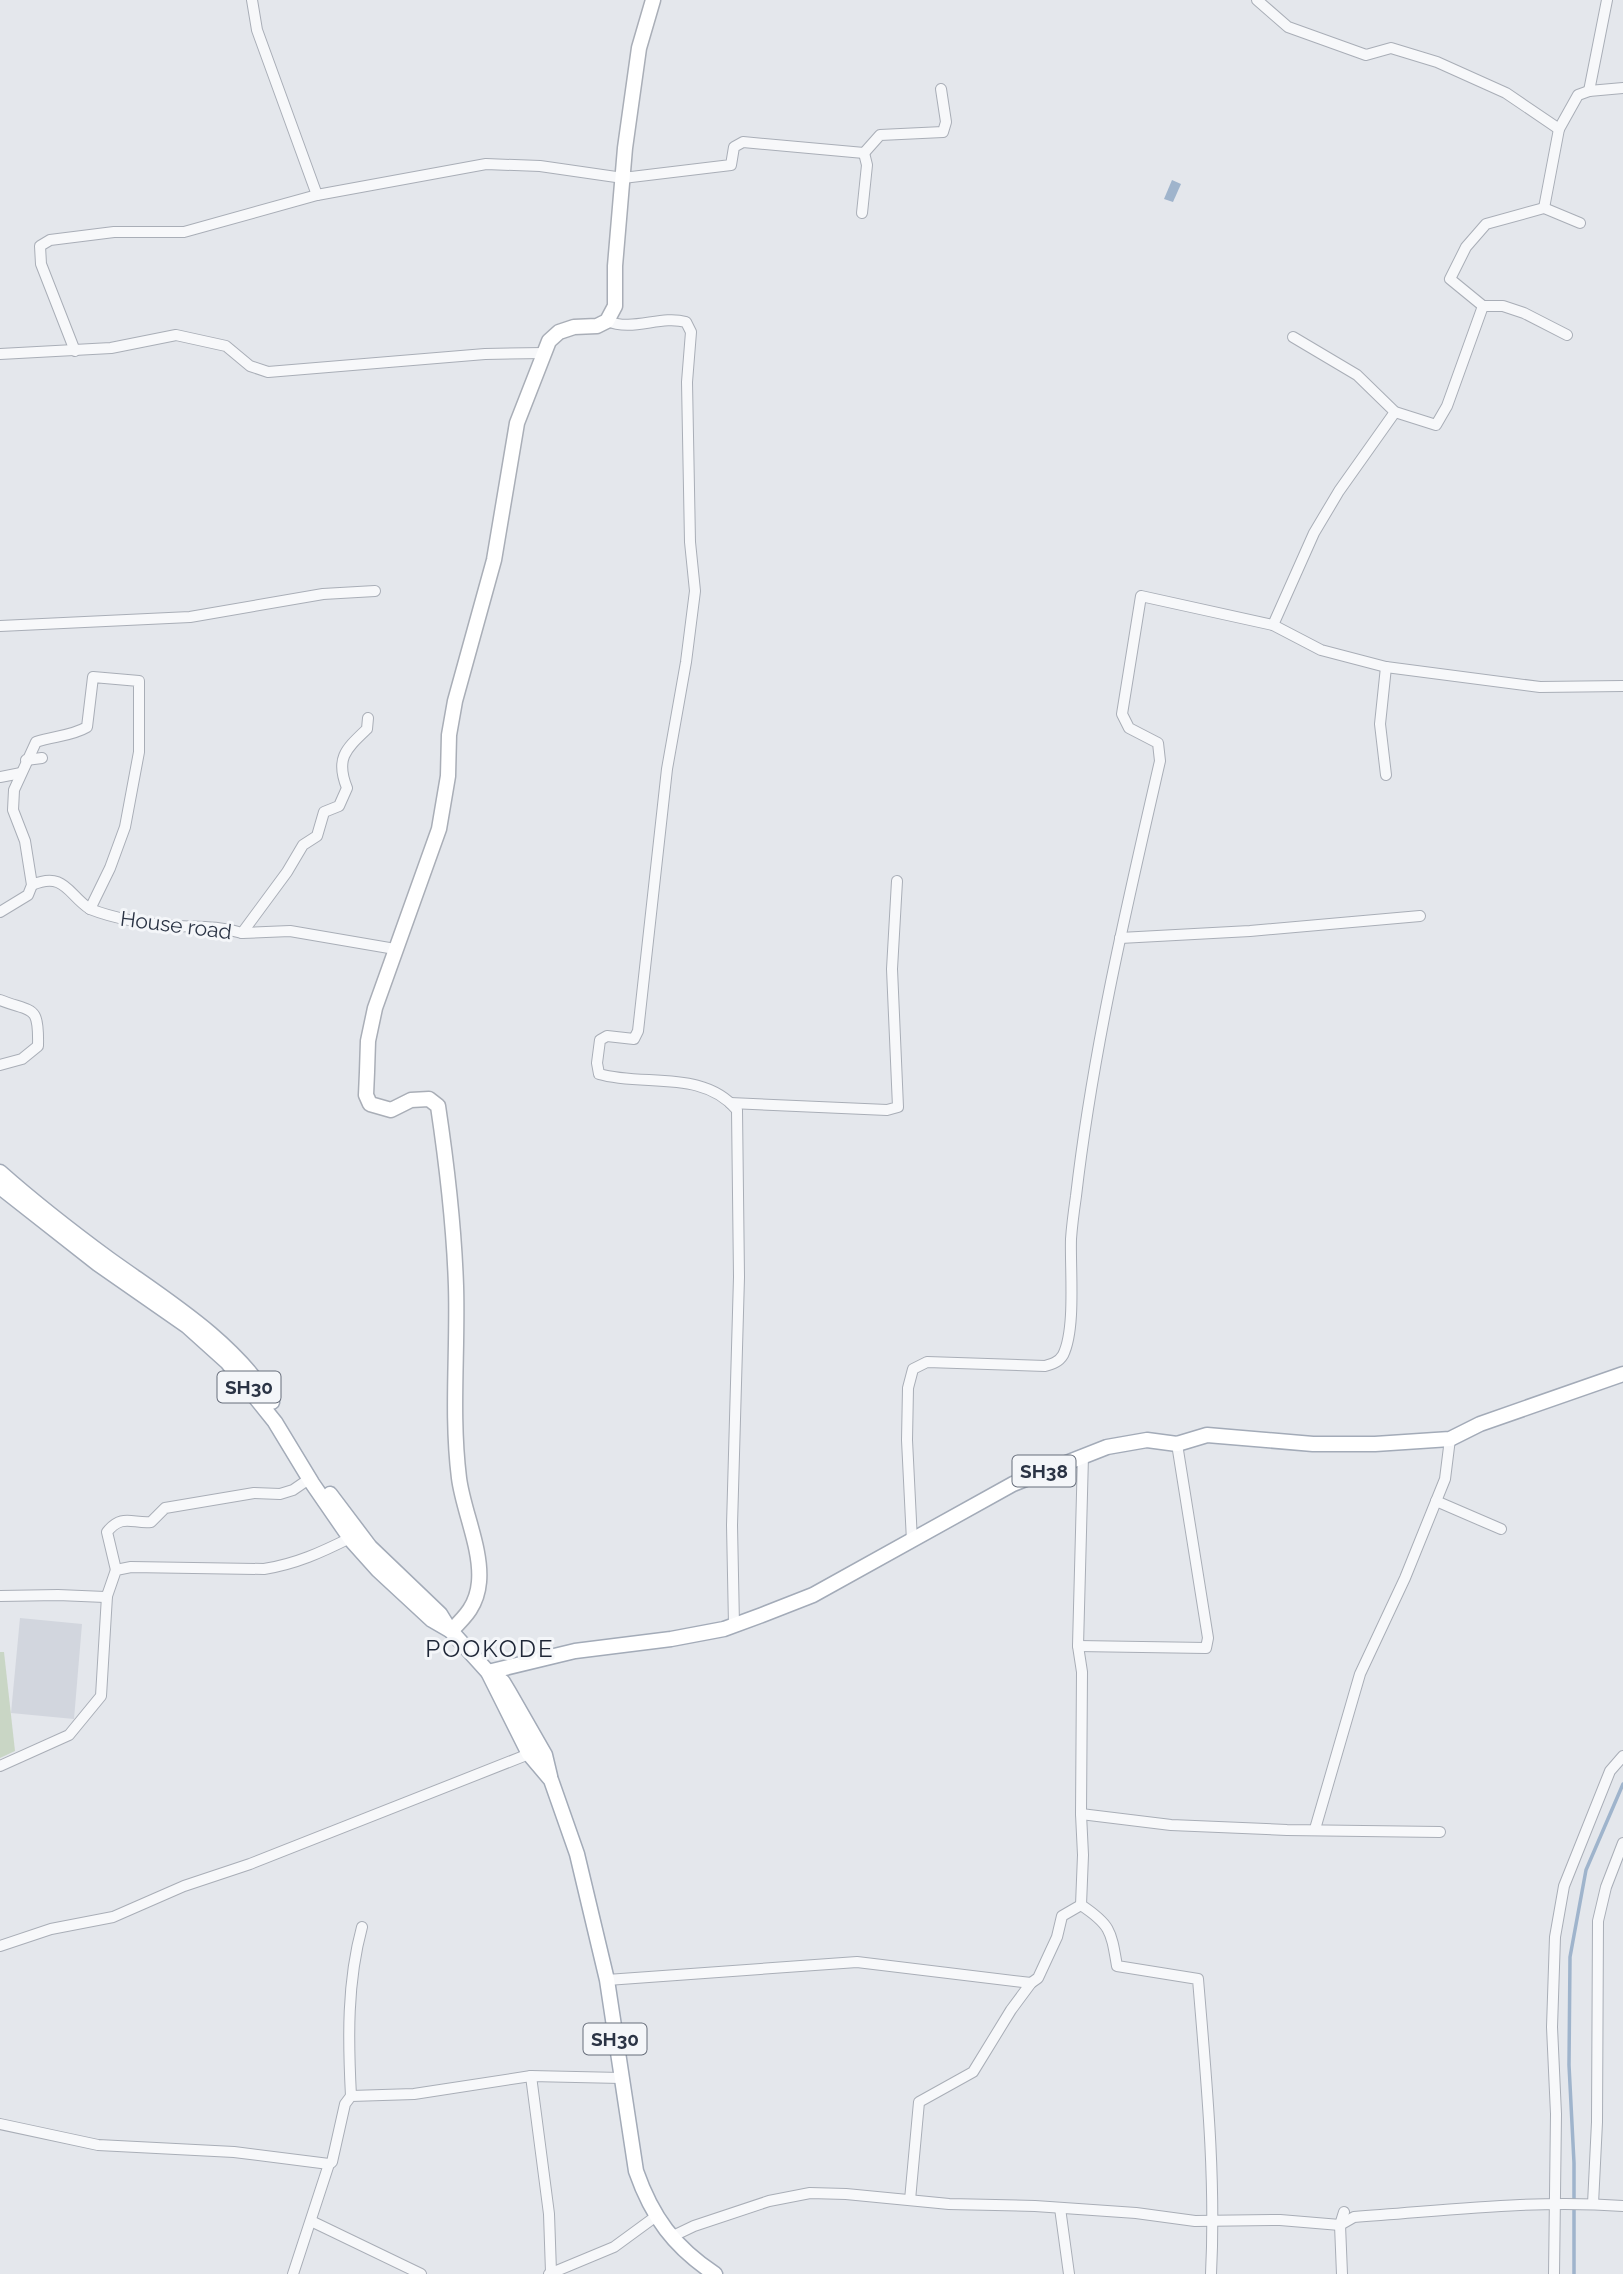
<svg xmlns="http://www.w3.org/2000/svg" width="1623" height="2274" viewBox="0 0 1623 2274" font-family="Raleway,sans-serif">
	<style>
		.built { fill: #d2d6de }
		.green { fill: #c9d6c5 }
		.water { fill: #9fb4cc }
		.lines { fill: none; stroke-linecap: round; stroke-linejoin: round }
		.stream { stroke: #9fb4cc; stroke-width: 3.5 }
		.street-casing { stroke: #a9aeb7; stroke-width: 12 }
		.secondary-casing { stroke: #a9aeb7; stroke-width: 17 }
		.primary-casing { stroke: #a3abb8; stroke-width: 17 }
		.street { stroke: #f7f8fa; stroke-width: 10 }
		.secondary { stroke: #fff; stroke-width: 14 }
		.primary { stroke: #fff; stroke-width: 14 }
		.labels { text-anchor: middle; dominant-baseline: central; stroke-width: 6; stroke-linejoin: round; paint-order: stroke }
		.shield { fill: #f4f6f9; stroke: #676e7b; stroke-width: 2 }
		.shield-label { font-size: 19px; font-weight: bold; fill: #2b3445 }
		.street-label { font-size: 21px; fill: #2b3445; stroke: #f4f6f9 }
		.quarter-label { font-size: 24px; letter-spacing: 2px; fill: #1d2536; stroke: #f4f6f9 }
	</style>
	<rect width="100%" height="100%" fill="#e4e7ec"/>
	<path class="built" d="M20,1618L82,1624L74,1719L11,1713Z"/>
	<path class="green" d="M0,1652H4L15,1751L0,1758Z"/>
	<path class="water" d="M1172,180L1181,184L1173,202L1164,199Z"/>
	<g class="lines">
		<path class="stream" d="M1574,2274V2163L1569,2065L1570,1957L1586,1870L1623,1784"/>
		<defs>
			<g id="street">
				<path d="M252,0L257,30L317,195"/>
				<path d="M1257,0L1288,27L1366,55L1391,48L1437,62L1506,93L1559,129L1578,95L1589,91L1623,88"/>
				<path d="M1589,91L1607,0"/>
				<path d="M864,153L880,135L943,132L946,122L941,89"/>
				<path d="M1544,208L1559,129"/>
				<path d="M862,213L867,165L864,153"/>
				<path d="M607,321C633,332 660,315 686,322L691,332L687,382L690,542L695,591L686,662L667,769L638,1031L634,1039L607,1036L600,1040L597,1063L599,1074C644,1087 703,1069 737,1110L739,1277L732,1525L734,1625"/>
				<path d="M1567,335L1524,313L1503,306H1483L1450,279L1466,247L1486,224L1544,208L1580,223"/>
				<path d="M1293,337L1357,375L1395,412L1436,425L1447,406L1483,306"/>
				<path d="M75,351L41,264L40,246L50,240L114,232H184L317,195L486,164L540,166L623,178L731,165L734,147L743,142L864,153"/>
				<path d="M0,354L111,348L176,335L226,346L250,366L268,372L485,354L544,353"/>
				<path d="M1273,625L1314,533L1339,491L1395,412"/>
				<path d="M0,626L190,617L323,594L375,591"/>
				<path d="M1386,667L1380,724L1386,775"/>
				<path d="M26,760L42,758"/>
				<path d="M0,777L21,773"/>
				<path d="M32,885C65,871 68,895 90,909"/>
				<path d="M0,912L28,895L32,885L25,841L13,810L14,790L36,742C54,736 72,736 87,727L93,677L139,681V752L125,827L110,868L90,909C118,920 147,924 177,926C201,927 219,926 242,933L287,872L303,845L317,836L324,812L339,806L347,788C335,758 346,749 367,729L368,718"/>
				<path d="M242,933L290,931L395,949"/>
				<path d="M1120,938L1250,931L1420,916"/>
				<path d="M0,1000C33,1013 39,1004 38,1046L22,1059L0,1065"/>
				<path d="M730,1103L887,1110L898,1107L892,969L897,881"/>
				<path d="M1083,1456L1078,1646L1082,1672L1081,1814L1083,1855L1081,1905C1111,1925 1111,1931 1117,1966L1198,1979C1206,2077 1216,2175 1211,2274"/>
				<path d="M1436,1501L1501,1529"/>
				<path d="M912,1541L907,1440L908,1388L913,1369L927,1362L1045,1366C1052,1364 1059,1362 1063,1355C1076,1329 1070,1269 1071,1239C1072,1224 1074,1210 1076,1196C1093,1049 1127,905 1160,761L1158,743L1129,728L1122,714L1141,596L1273,625L1321,650L1386,667L1540,687L1623,686"/>
				<path d="M116,1570L107,1532C122,1513 133,1524 151,1522L165,1508L254,1493L280,1494L293,1490L309,1479"/>
				<path d="M0,1596L58,1595L105,1597L107,1596L116,1570L131,1567L264,1569C296,1564 322,1552 350,1538"/>
				<path d="M1078,1646L1206,1648L1208,1638L1177,1444"/>
				<path d="M0,1766L69,1735L101,1696L107,1596"/>
				<path d="M1081,1814L1171,1825L1287,1830L1440,1832"/>
				<path d="M1315,1829L1360,1674L1405,1578L1445,1479L1450,1439"/>
				<path d="M0,1946L51,1929L113,1917L184,1886L250,1864L529,1754"/>
				<path d="M607,1980L857,1962L1031,1983"/>
				<path d="M531,2076L549,2214L551,2272"/>
				<path d="M351,2096C348,2039 347,1982 362,1927"/>
				<path d="M0,2124L98,2145L234,2152L329,2164L332,2162L345,2104L351,2096L414,2094L531,2076L621,2078"/>
				<path d="M910,2200L919,2102L973,2072L1011,2010L1031,1983L1038,1978L1057,1937L1062,1916L1081,1905"/>
				<path d="M1593,2204L1597,2122L1598,1921L1606,1887L1623,1843"/>
				<path d="M1060,2208L1069,2274"/>
				<path d="M311,2221L421,2274"/>
				<path d="M671,2237L694,2226L769,2201L810,2193L846,2194L949,2204L1035,2206L1136,2213L1195,2221L1280,2220L1340,2225L1354,2217C1443,2211 1533,2199 1623,2206"/>
				<path d="M293,2274L329,2164"/>
				<path d="M549,2274L614,2247L655,2217"/>
				<path d="M1342,2274L1340,2225L1344,2212"/>
				<path d="M1554,2274L1556,2114L1552,2027L1555,1937L1564,1886L1610,1771L1623,1756"/>
			</g>
			<path id="secondary" d="M451,1631C466,1616 477,1605 479,1582C482,1549 463,1510 459,1478C451,1414 458,1350 456,1286C454,1225 447,1166 438,1106L429,1099L411,1100L391,1110L370,1104L366,1095L367,1072L368,1041L375,1008L439,829L448,776L449,735L455,701L494,560L517,423L549,341L559,332L574,327L597,326L607,321L615,306V266L625,148L639,48L653,0"/>
			<g id="primary">
				<path d="M0,1172C35,1203 71,1231 109,1259C169,1302 231,1339 272,1402"/>
				<path d="M0,1187L98,1264L187,1326L227,1362L275,1422L312,1483L352,1541L378,1570L432,1620L451,1631L488,1672L529,1754L551,1780L577,1854L607,1980L636,2171C652,2217 674,2247 715,2274"/>
				<path d="M330,1494L370,1547L440,1614L448,1627"/>
				<path d="M488,1672L575,1651L671,1639L724,1629L762,1615L813,1595L1013,1484L1107,1447L1147,1440L1177,1444L1207,1435L1313,1444H1375L1450,1439L1480,1424L1623,1374"/>
				<path d="M489,1672L503,1682L509,1692L545,1755L550,1776"/>
			</g>
		</defs>
		<use href="#street" class="street-casing"/>
		<use href="#secondary" class="secondary-casing"/>
		<use href="#primary" class="primary-casing"/>
		<use href="#street" class="street"/>
		<use href="#secondary" class="secondary"/>
		<use href="#primary" class="primary"/>
	</g>
	<g class="labels">
		<g class="shield">
			<rect x="217.5" y="1371.5" width="63" height="31" rx="5"/>
			<rect x="1012.5" y="1455.5" width="63" height="31" rx="5"/>
			<rect x="583.5" y="2023.5" width="63" height="31" rx="5"/>
		</g>
		<g class="shield-label">
			<text x="249" y="1387">SH30</text>
			<text x="1044" y="1471">SH38</text>
			<text x="615" y="2039">SH30</text>
		</g>
		<g class="street-label">
			<text transform="translate(176 925) rotate(7)">House road</text>
		</g>
		<g class="quarter-label">
			<text x="490" y="1648">POOKODE</text>
		</g>
	</g>
</svg>
